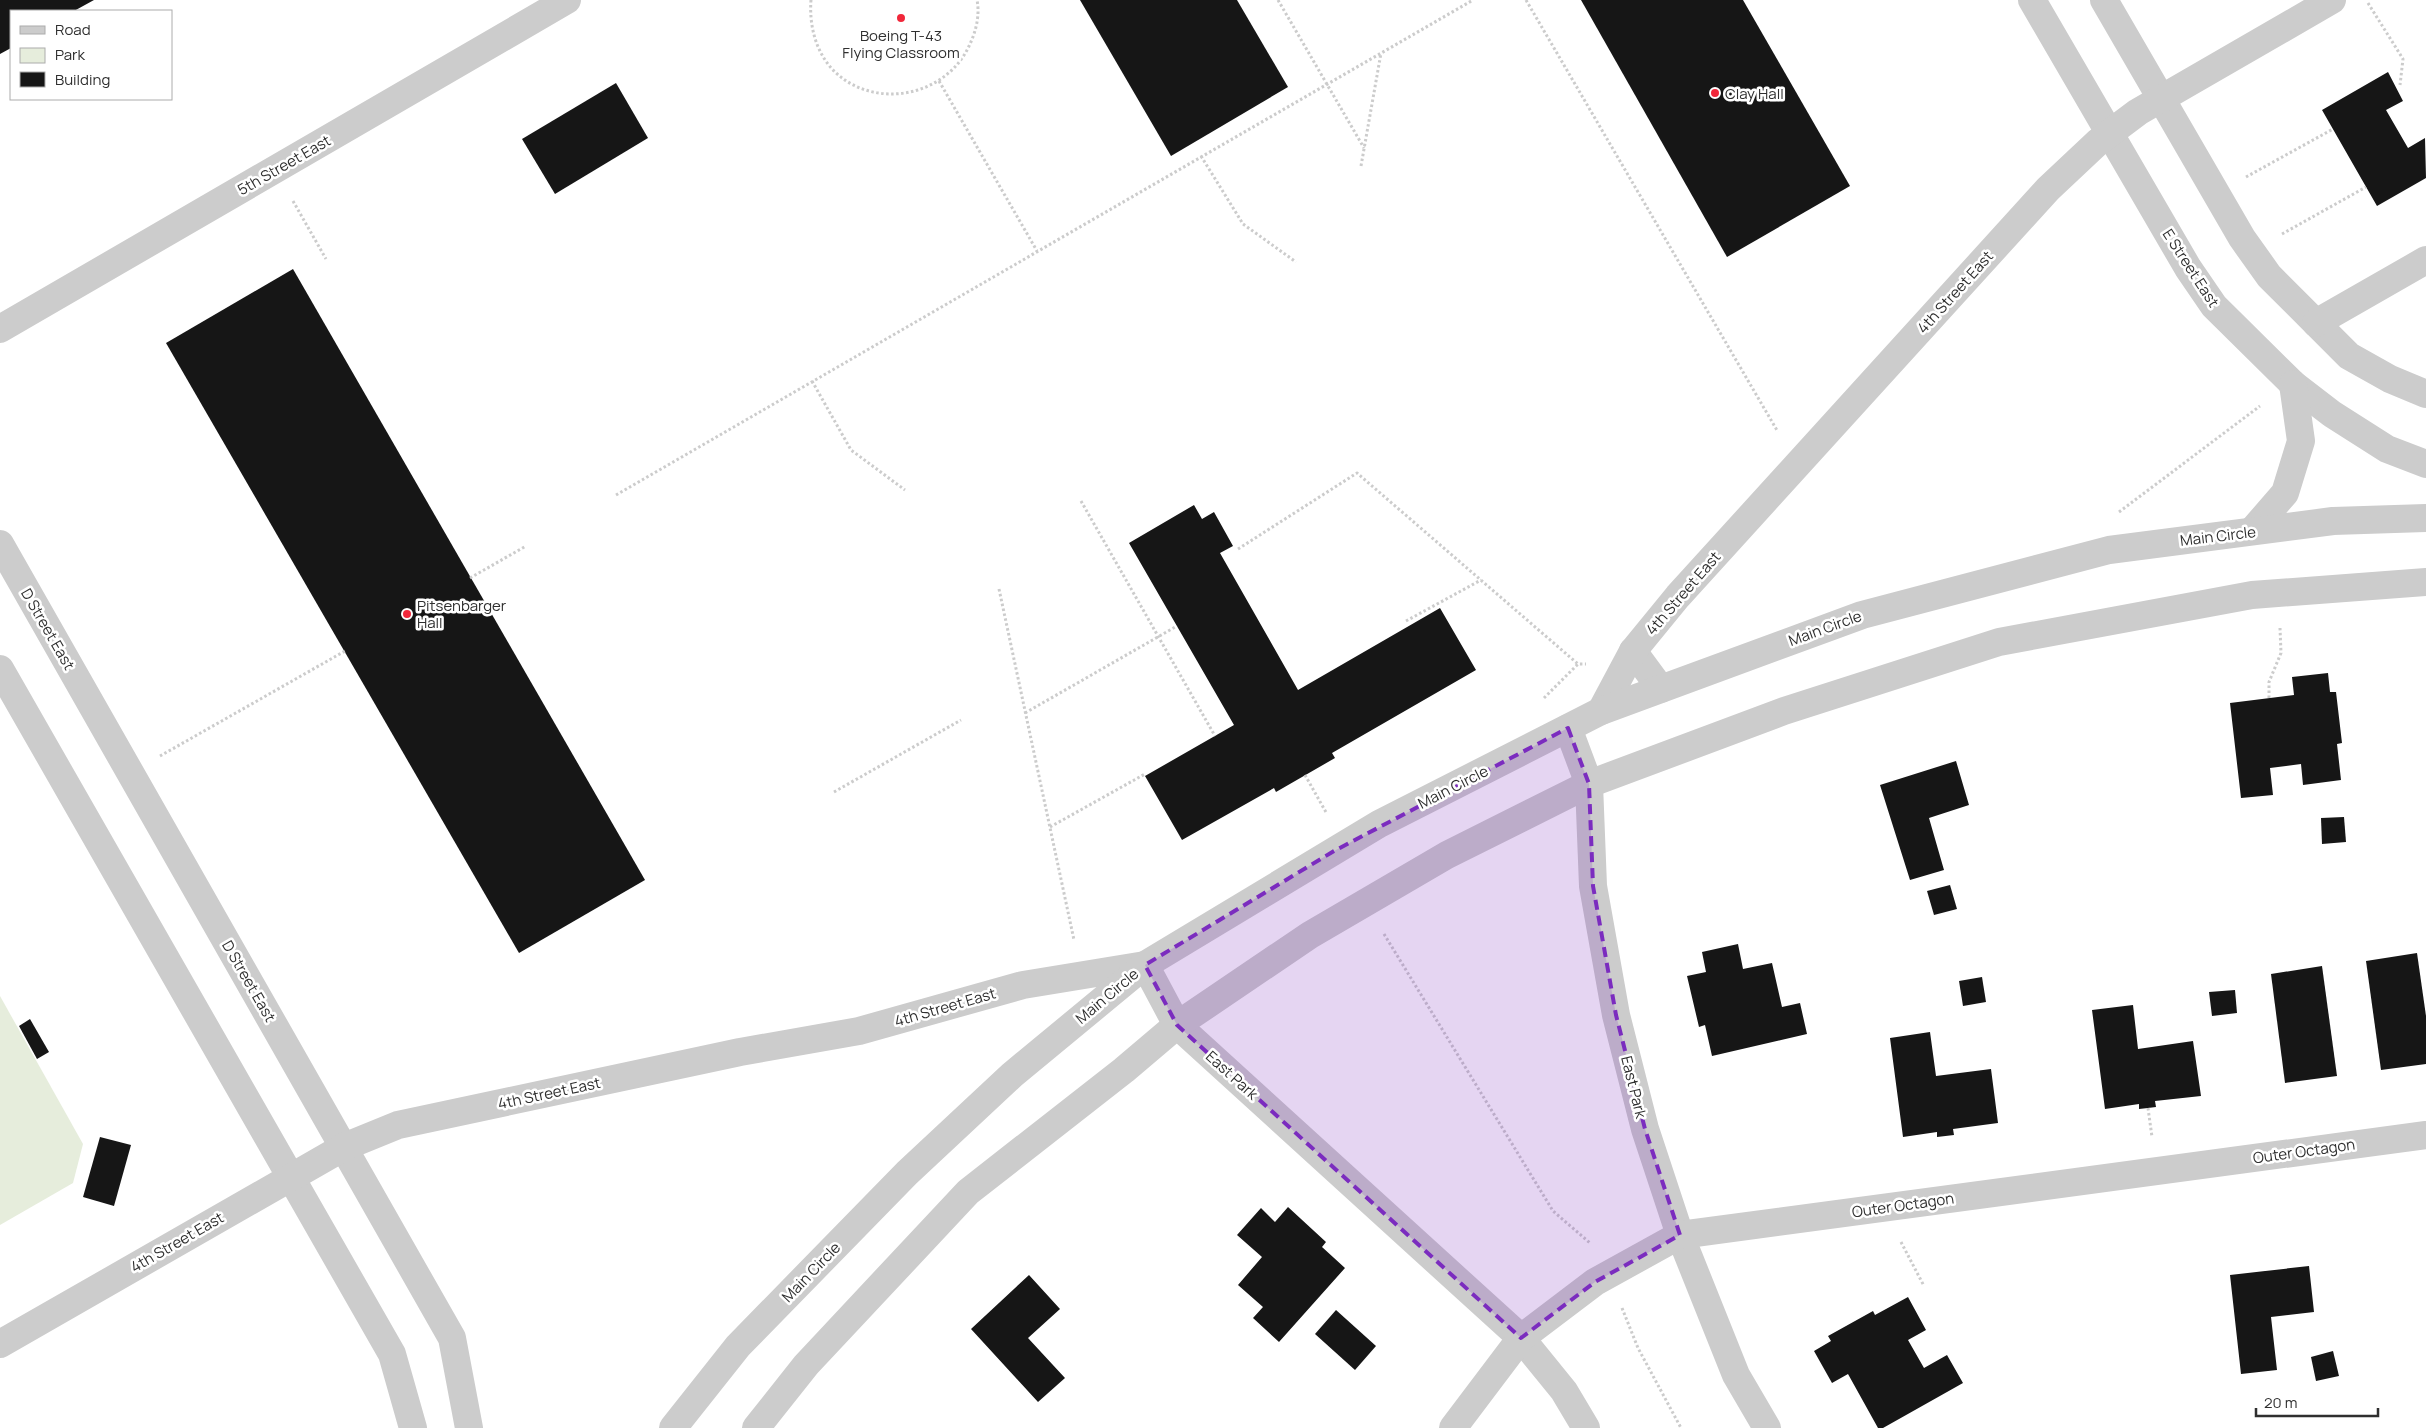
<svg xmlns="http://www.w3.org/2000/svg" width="2426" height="1428" viewBox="0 0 2426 1428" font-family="Manrope,sans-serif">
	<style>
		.green { fill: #e6eddc }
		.building { fill: #161616 }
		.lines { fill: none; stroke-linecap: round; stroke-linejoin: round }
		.path { stroke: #ccc; stroke-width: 3; stroke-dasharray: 2.5 2.5; stroke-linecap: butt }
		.minor { stroke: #ccc; stroke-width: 28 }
		.marked { fill: #7b2cbf; fill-opacity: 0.2; stroke: #7b2cbf; stroke-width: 4; stroke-dasharray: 10 6; stroke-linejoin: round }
		.poi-dot { fill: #f1273a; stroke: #fff; stroke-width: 2 }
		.labels { text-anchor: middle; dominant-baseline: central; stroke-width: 5; stroke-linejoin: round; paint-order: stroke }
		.poi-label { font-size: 15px; fill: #2f2f2f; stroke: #fff; text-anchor: start }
		.street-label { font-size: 15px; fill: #2f2f2f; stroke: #fff }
	</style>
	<rect width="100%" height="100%" fill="#fff"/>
	<path class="green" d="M0,996L83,1144L73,1183L0,1225Z"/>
	<g class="building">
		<path d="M0,0H94L74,11H11V48L0,54Z"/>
		<path d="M1080,0H1237L1288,87L1171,156Z"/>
		<path d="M1581,0H1743L1850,186L1727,257Z"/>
		<path d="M2388,72L2403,101L2386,110L2408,148L2425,138L2426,178L2377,206L2322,110Z"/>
		<path d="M616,83L648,138L555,194L522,139Z"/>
		<path d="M293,269L645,880L519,953L166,343Z"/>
		<path d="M1194,505L1202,519L1214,512L1233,546L1220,553L1298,690L1440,608L1476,670L1332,753L1335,758L1276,792L1274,788L1182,840L1145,776L1234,725L1129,543Z"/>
		<path d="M2328,673L2330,692H2336L2342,743L2337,744L2341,780L2303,785L2301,764L2270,768L2273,795L2241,798L2230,703L2294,695L2292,677Z"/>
		<path d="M1956,761L1969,805L1929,818L1944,870L1910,880L1880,785Z"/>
		<path d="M2344,817L2346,842L2322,844L2321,818Z"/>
		<path d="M1950,885L1957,909L1934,915L1927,891Z"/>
		<path d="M1738,944L1743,969L1772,963L1782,1007L1800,1003L1807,1034L1712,1056L1705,1025L1699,1027L1687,976L1706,972L1702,952Z"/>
		<path d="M2417,953L2426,1016V1064L2381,1070L2366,961Z"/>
		<path d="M2322,966L2337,1076L2285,1083L2271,974Z"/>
		<path d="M1982,977L1986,1002L1963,1006L1959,981Z"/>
		<path d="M2235,990L2237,1013L2212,1016L2209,992Z"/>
		<path d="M2133,1005L2138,1049L2193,1041L2201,1096L2155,1101L2156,1107L2148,1108L2139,1109V1104L2105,1109L2092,1010Z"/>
		<path d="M30,1019L49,1052L37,1059L19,1026Z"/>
		<path d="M1930,1032L1936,1076L1991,1069L1998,1123L1953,1129L1954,1135L1937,1137V1132L1903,1137L1890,1038Z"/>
		<path d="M100,1137L131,1145L114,1206L83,1197Z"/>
		<path d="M1288,1207L1326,1242L1322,1247L1345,1268L1279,1342L1253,1318L1263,1307L1238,1285L1262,1257L1237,1235L1261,1208L1275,1222Z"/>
		<path d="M2309,1266L2314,1312L2271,1317L2277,1370L2241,1374L2230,1275Z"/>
		<path d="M1029,1275L1060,1309L1028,1338L1065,1378L1038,1402L971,1329Z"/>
		<path d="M1908,1297L1926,1330L1908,1340L1924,1368L1947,1355L1963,1383L1883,1428H1878L1848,1374L1832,1383L1814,1351L1831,1341L1828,1336L1873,1311L1875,1315Z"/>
		<path d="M1336,1310L1376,1346L1355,1370L1315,1334Z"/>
		<path d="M2333,1351L2339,1376L2316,1381L2311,1357Z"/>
	</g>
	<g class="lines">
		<g class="path">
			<path d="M811,0C809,26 816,54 836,73C878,111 948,95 970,44C976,31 980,15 977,0"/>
			<path d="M1278,0L1364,148"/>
			<path d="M1526,0L1778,432"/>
			<path d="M2368,3L2403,59L2400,85"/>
			<path d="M939,81L1037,251"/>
			<path d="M1201,156L1243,224L1296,262"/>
			<path d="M1361,166L1381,53"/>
			<path d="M2246,177L2333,129"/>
			<path d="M293,201L326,259"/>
			<path d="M2282,234L2366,187"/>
			<path d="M812,381L851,450L905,490"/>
			<path d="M616,495L1473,0"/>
			<path d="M1081,501L1215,736"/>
			<path d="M2119,512L2260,406"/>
			<path d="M1238,549L1357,473L1578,664"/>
			<path d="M470,578L526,546"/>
			<path d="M999,589L1074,940"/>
			<path d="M1406,621L1481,580"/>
			<path d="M1544,698L1578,664H1586"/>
			<path d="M2269,698V682L2281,653L2280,628"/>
			<path d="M1025,713L1177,626"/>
			<path d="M160,756L345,651"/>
			<path d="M1305,775L1327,814"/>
			<path d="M834,792L961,720"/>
			<path d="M1050,827L1145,774"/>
			<path d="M1384,934L1553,1211L1590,1243"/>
			<path d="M2148,1108L2152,1137"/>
			<path d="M1901,1242L1924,1286"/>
			<path d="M1622,1308L1638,1348L1681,1428"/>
		</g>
		<g class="minor">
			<path d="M2032,0L2188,268L2214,306L2293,384L2332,414L2387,449L2426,464"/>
			<path d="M2104,0L2242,238L2269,276L2349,356L2390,379L2426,394"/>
			<path d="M2316,323L2426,260"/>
			<path d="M0,329L567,0"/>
			<path d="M2252,531L2285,493L2301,441L2293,384"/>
			<path d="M0,544L452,1338L469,1428"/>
			<path d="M1633,651L1661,689"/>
			<path d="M0,669L392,1354L413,1428"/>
			<path d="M1601,711L1633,651L1678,596L2048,189L2098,142L2138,112L2332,0"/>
			<path d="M1568,728L1589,784L1593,886L1616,1015L1645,1129L1680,1235L1736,1375L1767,1428"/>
			<path d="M0,1344L344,1147L398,1125L740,1052L859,1031L1023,985L1145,965L1177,1025L1521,1338L1564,1391L1586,1428"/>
			<path d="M673,1428L738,1346L907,1173L1012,1075L1145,965L1379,824L1601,711L1862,615L2109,550L2333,521L2426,518"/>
			<path d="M756,1428L806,1365L968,1192L1124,1070L1177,1025L1310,935L1447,855L1589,784L1784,711L1999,642L2252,595L2426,582"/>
			<path d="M1453,1428L1521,1338L1595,1282L1680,1235L2426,1135"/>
		</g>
	</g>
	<path class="marked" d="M1568,728L1589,784L1593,886L1616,1015L1645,1129L1680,1235L1595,1282L1521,1338L1177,1025L1145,965L1334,851Z"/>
	<g class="poi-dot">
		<circle cx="901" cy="18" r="5"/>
		<circle cx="1715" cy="93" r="5"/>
		<circle cx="407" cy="614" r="5"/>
	</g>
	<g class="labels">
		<g class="poi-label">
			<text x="901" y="35" text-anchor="middle">Boeing T-43<tspan x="901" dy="17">Flying Classroom</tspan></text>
			<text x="1725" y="93">Clay Hall</text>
			<text x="417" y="605">Pitsenbarger<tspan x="417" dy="17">Hall</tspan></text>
		</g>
		<g class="street-label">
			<text transform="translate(284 165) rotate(-30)">5th Street East</text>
			<text transform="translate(2191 268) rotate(57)">E Street East</text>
			<text transform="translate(1955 292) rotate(-48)">4th Street East</text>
			<text transform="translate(2218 536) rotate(-7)">Main Circle</text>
			<text transform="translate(1683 593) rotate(-49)">4th Street East</text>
			<text transform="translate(1825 628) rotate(-20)">Main Circle</text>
			<text transform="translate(48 629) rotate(60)">D Street East</text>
			<text transform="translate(1453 787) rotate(-27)">Main Circle</text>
			<text transform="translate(249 981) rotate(60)">D Street East</text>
			<text transform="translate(1107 996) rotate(-40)">Main Circle</text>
			<text transform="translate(945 1007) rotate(-16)">4th Street East</text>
			<text transform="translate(1232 1075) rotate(42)">East Park</text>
			<text transform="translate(1634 1087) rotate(76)">East Park</text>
			<text transform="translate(549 1093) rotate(-12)">4th Street East</text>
			<text transform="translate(2304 1151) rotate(-8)">Outer Octagon</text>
			<text transform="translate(1903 1205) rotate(-8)">Outer Octagon</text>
			<text transform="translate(177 1242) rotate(-30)">4th Street East</text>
			<text transform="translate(811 1272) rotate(-46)">Main Circle</text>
		</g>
	</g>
	<rect x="10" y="10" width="162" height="90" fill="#ffffff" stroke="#acacac"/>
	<rect x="20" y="26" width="25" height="8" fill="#cccccc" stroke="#acacac"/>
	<text x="55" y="35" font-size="15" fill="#2f2f2f">Road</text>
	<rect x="20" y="48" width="25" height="15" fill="#e6eddc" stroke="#acacac"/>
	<text x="55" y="60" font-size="15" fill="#2f2f2f">Park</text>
	<rect x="20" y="72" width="25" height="15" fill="#161616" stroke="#acacac"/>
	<text x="55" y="85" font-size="15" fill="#2f2f2f">Building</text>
	<path d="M2256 1408v8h122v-8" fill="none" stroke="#2f2f2f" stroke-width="2.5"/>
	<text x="2264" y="1408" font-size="15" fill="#2f2f2f" stroke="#ffffff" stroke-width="4" paint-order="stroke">20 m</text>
</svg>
